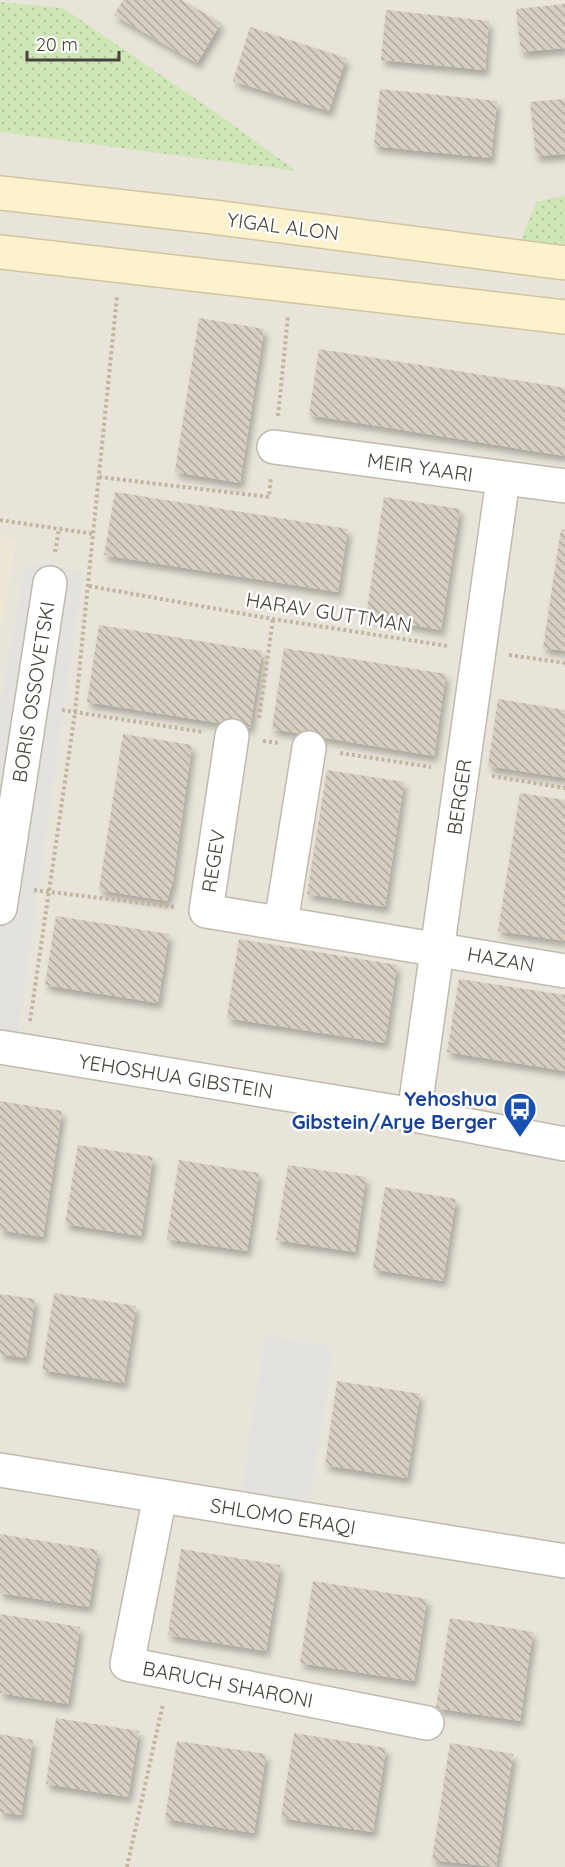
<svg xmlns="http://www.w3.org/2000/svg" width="565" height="1867" viewBox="0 0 565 1867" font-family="Quicksand,sans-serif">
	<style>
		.residential { fill: #e8e4d9 }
		.education { fill: #ede7d6 }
		.grass { fill: url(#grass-dots) }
		.parking { fill: #e3e2df }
		.building { fill: url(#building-back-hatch); filter: url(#shadow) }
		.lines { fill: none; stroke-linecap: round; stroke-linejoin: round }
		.street-casing { stroke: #c0baae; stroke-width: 36 }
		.secondary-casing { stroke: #d2c59d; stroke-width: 36 }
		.path { stroke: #c1b6a0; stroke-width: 4; stroke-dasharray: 3 3; stroke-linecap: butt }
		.street { stroke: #fff; stroke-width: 33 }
		.secondary { stroke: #fcf2cd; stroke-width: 33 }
		.labels { text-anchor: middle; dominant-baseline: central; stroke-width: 5; stroke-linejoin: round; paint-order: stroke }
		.street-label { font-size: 20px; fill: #484339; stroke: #fff }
		.transit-label { font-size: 20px; font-weight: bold; fill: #164399; stroke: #fff; text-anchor: end }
	</style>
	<defs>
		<pattern id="grass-dots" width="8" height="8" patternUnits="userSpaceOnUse" patternTransform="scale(1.5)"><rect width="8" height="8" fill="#cfe6b6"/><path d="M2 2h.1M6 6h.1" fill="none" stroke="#b3c69d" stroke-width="1.8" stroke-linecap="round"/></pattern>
		<pattern id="building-back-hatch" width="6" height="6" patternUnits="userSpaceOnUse" patternTransform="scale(1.5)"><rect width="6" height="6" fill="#d6cec1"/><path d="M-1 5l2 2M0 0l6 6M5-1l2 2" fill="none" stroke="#b0a99e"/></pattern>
		<filter id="shadow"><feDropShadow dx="3.5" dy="6" stdDeviation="3" flood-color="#0004"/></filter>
	</defs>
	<rect width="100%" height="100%" fill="#f4f2eb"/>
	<rect class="residential" x="0" y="0" width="565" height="1867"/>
	<path class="education" d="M0,537L17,539L0,635Z"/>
	<g class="grass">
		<path d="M0,2L63,8L218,114L296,171L0,132Z"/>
		<path d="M565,195V244L520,242L536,202Z"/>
	</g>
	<g class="parking">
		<path d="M26,562L83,572L16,1047L0,1046V708Z"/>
		<path d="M265,1336L334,1347L309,1506L241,1495Z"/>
	</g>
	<g class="building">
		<path d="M123,0H182L221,23L197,63L114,15Z"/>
		<path d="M565,4V48L521,52L516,9Z"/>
		<path d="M386,10L489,21L485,70L381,60Z"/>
		<path d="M250,27L346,58L329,111L233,81Z"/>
		<path d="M380,89L497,101L491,158L374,146Z"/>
		<path d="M565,99V154L536,156L530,102Z"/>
		<path d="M199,318L264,329L240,483L175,472Z"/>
		<path d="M319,349L565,388V456L309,415Z"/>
		<path d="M115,492L348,529L338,592L104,555Z"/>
		<path d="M384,497L460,509L441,630L366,617Z"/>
		<path d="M561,529H565V651L543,648Z"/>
		<path d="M99,625L262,651L250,728L87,702Z"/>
		<path d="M284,648L446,674L434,756L272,729Z"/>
		<path d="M498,699L565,710V778L488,766Z"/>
		<path d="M123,734L192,745L173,881L167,901L99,890Z"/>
		<path d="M327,770L404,782L385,907L307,894Z"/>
		<path d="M520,793L565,800V941L498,931Z"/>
		<path d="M56,916L169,934L158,1003L45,985Z"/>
		<path d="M239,939L397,965L385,1043L227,1018Z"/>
		<path d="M459,979L565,995V1071L447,1052Z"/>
		<path d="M0,1101L62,1111L43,1237L0,1230Z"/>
		<path d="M78,1145L153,1157L141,1236L65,1224Z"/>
		<path d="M179,1160L259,1173L247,1251L167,1239Z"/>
		<path d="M288,1165L366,1177L355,1252L276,1240Z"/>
		<path d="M385,1187L456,1199L443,1281L373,1269Z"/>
		<path d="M54,1293L136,1306L124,1383L42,1370Z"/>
		<path d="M0,1294L35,1299L26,1358L0,1354Z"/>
		<path d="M337,1381L420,1394L407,1478L325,1465Z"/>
		<path d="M0,1534L98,1550L89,1607L0,1593Z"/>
		<path d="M181,1549L280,1565L266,1651L168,1635Z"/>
		<path d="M313,1581L427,1599L414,1681L300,1663Z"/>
		<path d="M0,1614L80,1627L68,1704L0,1693Z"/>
		<path d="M450,1618L533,1632L520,1721L436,1708Z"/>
		<path d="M56,1718L139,1731L128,1797L46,1784Z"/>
		<path d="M294,1733L386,1748L373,1832L281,1818Z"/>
		<path d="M0,1734L33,1740L21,1815L0,1812Z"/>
		<path d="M177,1741L266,1754L254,1833L165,1819Z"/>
		<path d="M450,1743L513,1754L496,1867L432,1860Z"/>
	</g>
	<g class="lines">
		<defs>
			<g id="street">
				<path d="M274,447L565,486"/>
				<path d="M232,736L206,911L565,971"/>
				<path d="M0,908L50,583"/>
				<path d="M281,923L309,748"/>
				<path d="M0,1047L414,1115L565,1144"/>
				<path d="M414,1115L503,479"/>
				<path d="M0,1470L565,1561"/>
				<path d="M160,1496L127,1664L427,1723"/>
			</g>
			<g id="secondary">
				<path d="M0,193L213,217L565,263"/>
				<path d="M0,252L565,317"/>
			</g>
		</defs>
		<use href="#street" class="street-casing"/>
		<use href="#secondary" class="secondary-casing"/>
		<g class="path">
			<path d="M278,416L288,316"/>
			<path d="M99,477L269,497L271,477"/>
			<path d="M0,520L94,534"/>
			<path d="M55,552L59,529"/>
			<path d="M89,586L273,619L448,646"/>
			<path d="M509,655L565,663"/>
			<path d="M62,710L203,732"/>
			<path d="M259,718L273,619"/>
			<path d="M263,741L280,743"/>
			<path d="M340,753L431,767"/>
			<path d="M492,776L565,788"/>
			<path d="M34,890L175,907"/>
			<path d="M30,1021L75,713L117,296"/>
			<path d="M127,1867L163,1704"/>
		</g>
		<use href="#street" class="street"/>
		<use href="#secondary" class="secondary"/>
	</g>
	<defs>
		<symbol id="bus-pin" viewBox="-11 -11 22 30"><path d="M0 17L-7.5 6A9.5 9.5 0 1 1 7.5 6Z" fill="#1a4fb4" stroke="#fff"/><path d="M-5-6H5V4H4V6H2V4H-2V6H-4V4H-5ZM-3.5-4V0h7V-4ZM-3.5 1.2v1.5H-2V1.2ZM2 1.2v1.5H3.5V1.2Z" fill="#fff"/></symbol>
	</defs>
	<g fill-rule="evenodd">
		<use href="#bus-pin" x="501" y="1090" width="38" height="52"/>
	</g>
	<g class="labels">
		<g class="street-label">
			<text transform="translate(283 226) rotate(7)">YIGAL ALON</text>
			<text transform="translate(420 467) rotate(8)">MEIR YAARI</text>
			<text transform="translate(329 612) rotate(9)">HARAV GUTTMAN</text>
			<text transform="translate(33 692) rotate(-81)">BORIS OSSOVETSKI</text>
			<text transform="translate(459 797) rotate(-82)">BERGER</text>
			<text transform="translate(213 861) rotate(-81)">REGEV</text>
			<text transform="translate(501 959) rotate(10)">HAZAN</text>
			<text transform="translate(176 1076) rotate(9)">YEHOSHUA GIBSTEIN</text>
			<text transform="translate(283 1516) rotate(9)">SHLOMO ERAQI</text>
			<text transform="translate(228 1684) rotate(11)">BARUCH SHARONI</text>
		</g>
		<g class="transit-label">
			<text x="497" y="1098">Yehoshua<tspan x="497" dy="23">Gibstein/Arye Berger</tspan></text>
		</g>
	</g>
	<path d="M27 51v9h92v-9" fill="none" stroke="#484339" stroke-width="3"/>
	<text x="36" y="51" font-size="18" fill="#484339" stroke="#ffffff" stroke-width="4.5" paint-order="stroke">20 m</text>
</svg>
